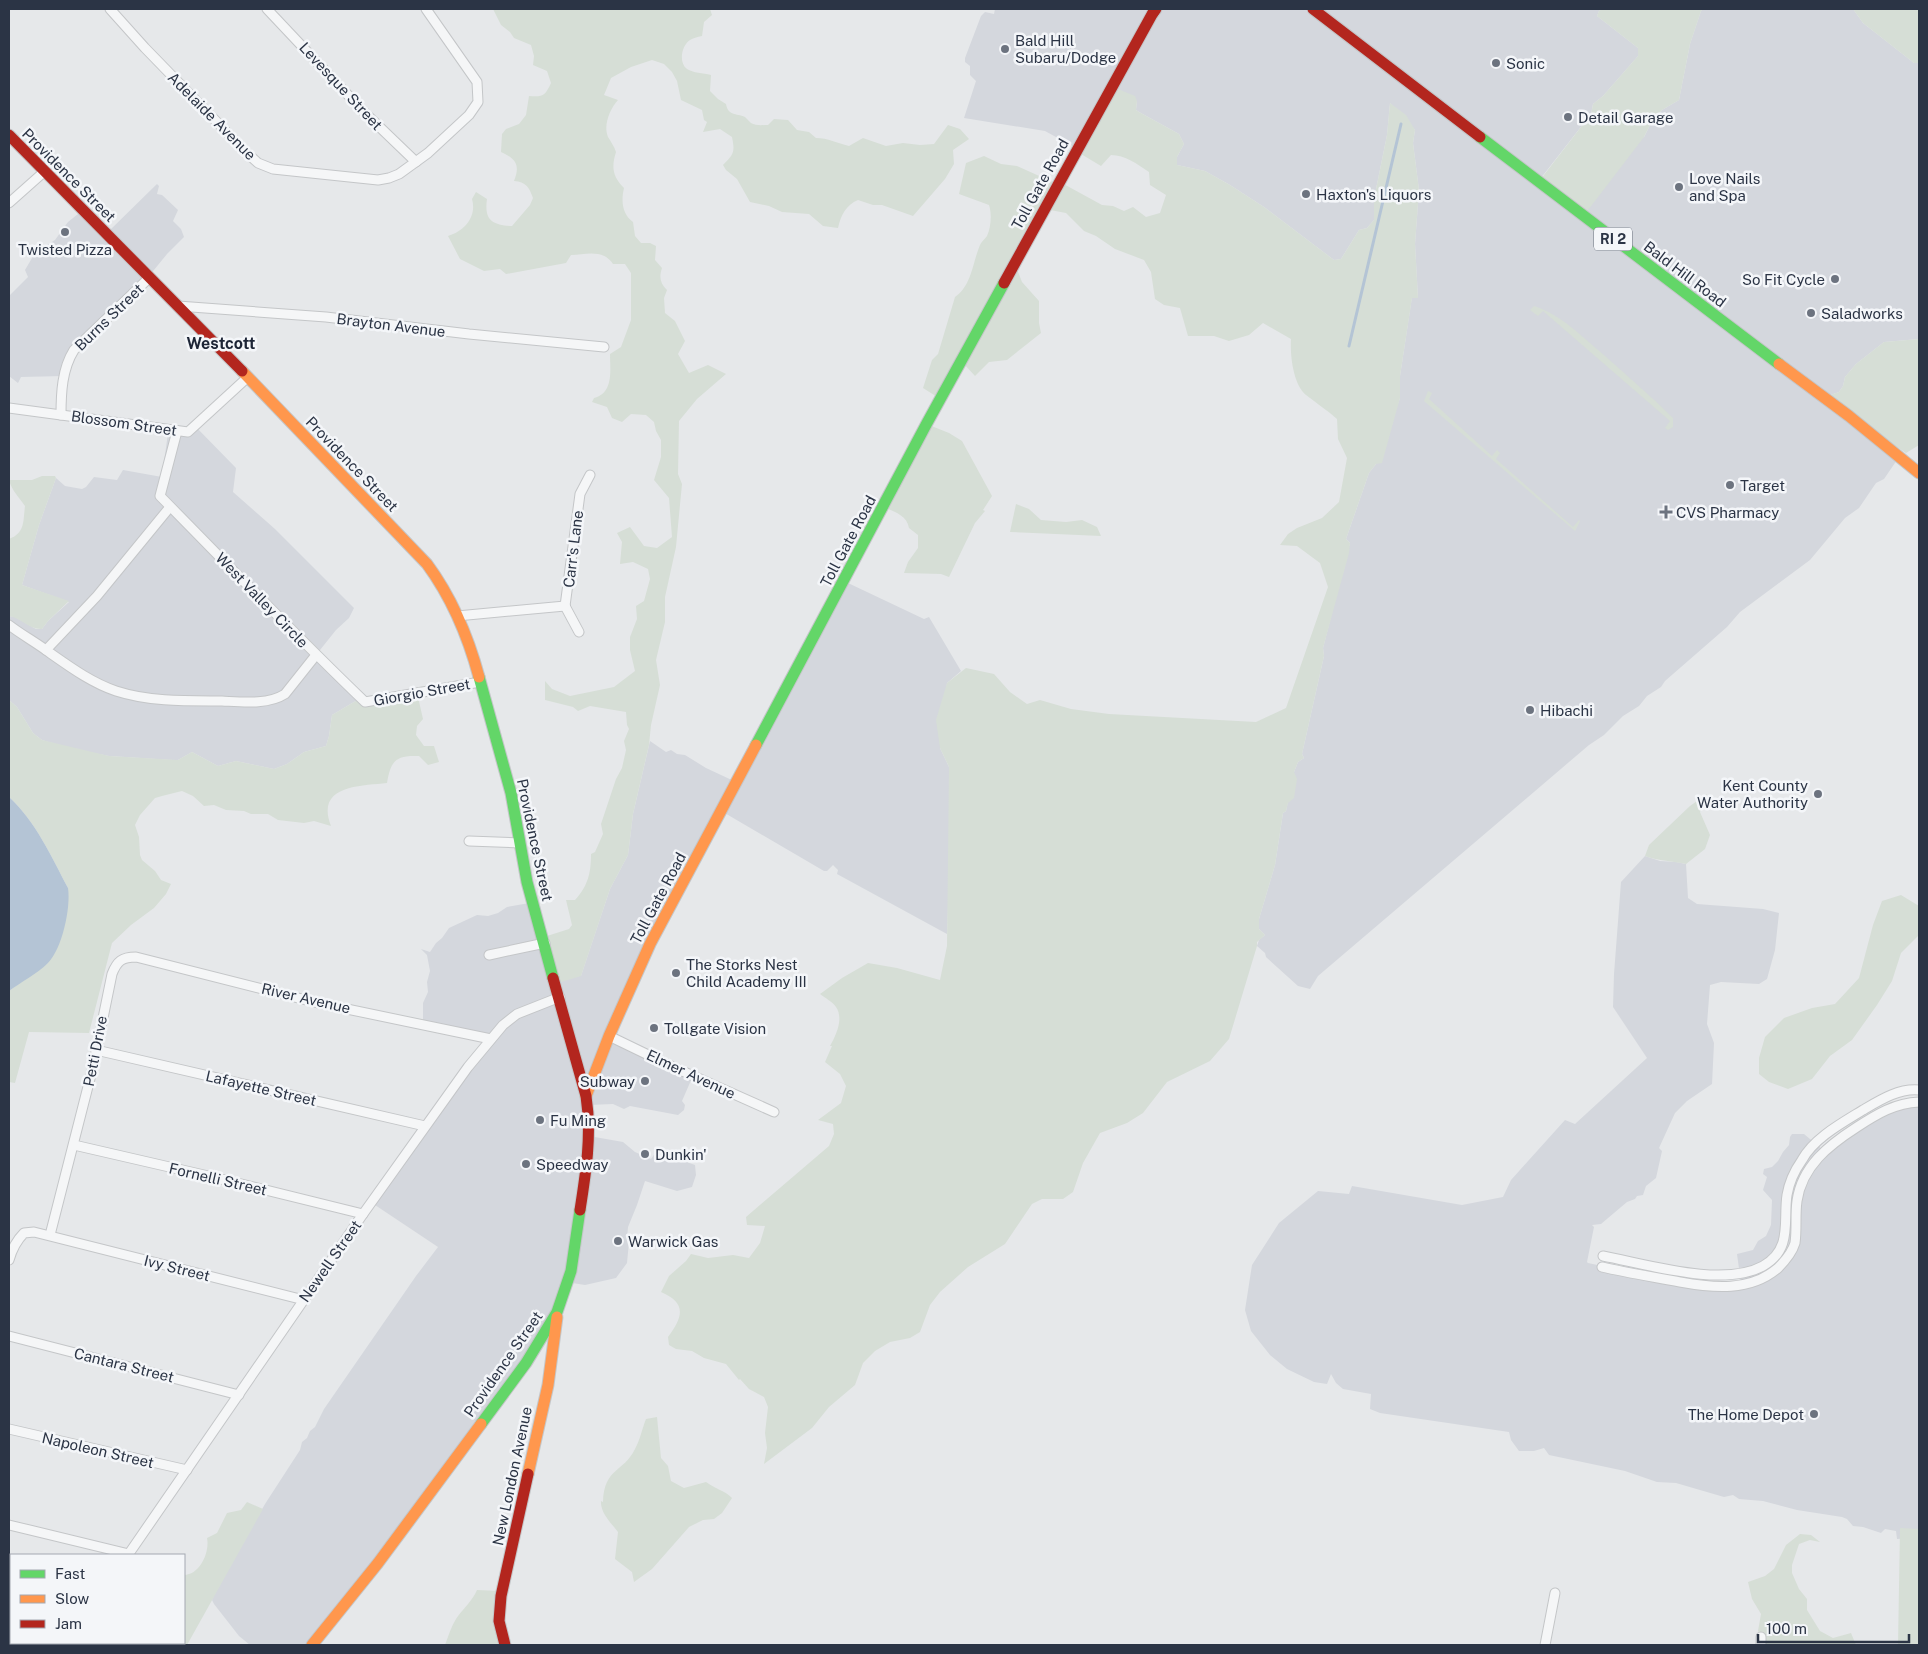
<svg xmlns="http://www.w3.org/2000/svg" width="1928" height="1654" viewBox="0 0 1928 1654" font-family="'Public Sans',sans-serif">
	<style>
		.built { fill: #d4d7dd }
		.green { fill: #d6ded6 }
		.water { fill: #b4c4d5 }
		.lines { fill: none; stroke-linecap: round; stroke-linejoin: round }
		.stream { stroke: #b4c4d5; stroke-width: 3 }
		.street-casing { stroke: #c4c6c8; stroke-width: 11 }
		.fast-casing { stroke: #c4c6c8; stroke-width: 13 }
		.slow-casing { stroke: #c4c6c8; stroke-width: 13 }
		.jam-casing { stroke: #c4c6c8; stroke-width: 13 }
		.street { stroke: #f5f6f7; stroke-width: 9 }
		.fast { stroke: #63d668; stroke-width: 11 }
		.slow { stroke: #ff974d; stroke-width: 11 }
		.jam { stroke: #b3261e; stroke-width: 11 }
		.poi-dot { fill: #6c737f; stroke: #f4f6f9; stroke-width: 2 }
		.labels { text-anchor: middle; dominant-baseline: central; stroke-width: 5; stroke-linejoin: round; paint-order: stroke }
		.shield { fill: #f4f6f9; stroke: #676e7b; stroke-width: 1 }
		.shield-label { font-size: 14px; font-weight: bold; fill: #2b3445 }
		.poi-label { font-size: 15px; fill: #2b3445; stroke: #f4f6f9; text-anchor: start }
		.street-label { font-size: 15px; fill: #2b3445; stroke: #f4f6f9 }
		.neighbourhood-label { font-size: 16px; font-weight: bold; fill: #1d2536; stroke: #f4f6f9 }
	</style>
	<rect width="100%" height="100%" fill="#e6e8ea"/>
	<g class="built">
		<path d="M995,9H1602L1599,11L1597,16L1638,48V56L1603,96L1593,104L1591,114L1537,183L1644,137L1653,119L1662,110L1679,100L1690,44L1701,11L1703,9H1853L1863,23L1914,63H1919V339L1884,342L1856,364L1845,377L1843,386L1839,392L1824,397L1899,457L1884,479L1876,483L1859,508L1845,518L1810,560L1740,612L1727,627L1665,681L1661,687L1647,696L1639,706L1623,716L1604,735L1589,745L1318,976L1310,989L1298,986L1266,957L1265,953L1257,946L1259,940L1265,935L1259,929V919L1275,865L1283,813L1286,811L1294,772L1298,762L1304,758L1302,754L1324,656L1323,648L1350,543L1346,539L1369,473L1376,464L1400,398V376L1412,297L1418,298L1415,244L1419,190L1413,143L1415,130L1390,103L1387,135L1374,199V220L1367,228L1359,230L1341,259L1334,260L1264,207L1230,185L1205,171L1177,165V157L1184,144L1179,134L1139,112L1136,110L1137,101L1076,148L1045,131L964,118L976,81L970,75V66L965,62V58L981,16L985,12L994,14Z"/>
		<path d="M157,184L159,186L157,194L162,195L178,210L173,221L181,229L184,237L167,254L149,276L74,348L63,376L21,377L18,383L9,376V296L28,277L25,270L35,253L55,240L68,222L83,210L108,232Z"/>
		<path d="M195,426L236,468L233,492L275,529L354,608L349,618L336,630L316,655L359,699L332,715L329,736L326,746L304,752L287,764L274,769L236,761L218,766L192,752L178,760H172L109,756L68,748L42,740L33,733L17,707L9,700V616L15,617L36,629H42L48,621L69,602L22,585L39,525L56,478L65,486L82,489L86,487L94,477L117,480L123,470L162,477L168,433Z"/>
		<path d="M848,583L924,619L929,617L961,671L947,683L940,748L949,767L950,855L947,934L837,874L838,870L833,865L827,871H824L723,812L720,813L613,1034L692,1078L682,1101L685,1105L684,1110L678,1115L630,1106L624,1109L613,1104L589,1105V1136L623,1142L635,1152L651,1159L658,1149L676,1152L678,1159L695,1165L696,1175L692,1187L677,1191L645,1181L637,1205L628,1227L627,1238L629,1242L627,1263L616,1278L585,1285L566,1282L561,1299L524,1365L317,1640L322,1645H250L239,1636L214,1604L212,1600L215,1593L265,1504L300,1450L302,1442L307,1438L310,1431L315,1427L324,1409L416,1276L438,1247L372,1203L486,1043L423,1021V1003L428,992L427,982L430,971L427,955L421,949L430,952L436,943L442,938L449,928L477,915L488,916L498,913L507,907L535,902L544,935L581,976L610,889L628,855L633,814L650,741L666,752L671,750L677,754L685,755L706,768L736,782Z"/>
		<path d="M1645,856L1660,861L1676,862L1686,864L1688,898L1697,904L1763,909L1779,913L1775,950L1767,979L1759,984L1721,982L1710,985L1707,1024L1714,1043L1712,1084L1687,1101L1675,1113L1659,1148L1662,1151L1656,1178L1646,1186L1643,1195L1637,1196L1635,1199L1627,1202L1601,1224L1592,1225L1594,1227L1587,1262L1588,1263L1687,1284L1741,1283L1737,1254L1753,1250L1758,1241L1766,1236L1771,1225L1772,1200L1763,1190L1767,1177L1763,1174L1764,1169L1772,1167L1778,1161L1783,1152L1789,1145L1790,1137L1792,1134H1804L1822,1149L1889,1106L1919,1101V1537L1897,1539L1896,1531L1885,1529L1881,1533L1863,1527L1853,1526L1847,1519L1842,1517L1797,1510L1763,1501L1739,1499L1733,1495L1724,1497L1676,1483L1657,1482L1625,1471L1549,1455L1544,1448L1534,1451H1519L1511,1440L1509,1432L1380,1413L1370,1409L1371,1394L1343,1389L1336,1383L1331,1374L1327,1384L1314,1382L1287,1369L1270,1355L1251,1331L1245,1310L1252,1265L1279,1223L1318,1191L1349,1194L1352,1186L1462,1205L1503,1197L1511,1180L1565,1120L1575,1124L1647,1058L1613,1007L1614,974L1621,882Z"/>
	</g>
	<g class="green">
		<path d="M493,9H710L712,15L704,22L702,36C697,37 693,38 690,40C682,45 678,62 687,69C693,73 703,73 711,75L710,91L718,99L726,104C728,116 736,113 745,117C746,118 750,122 751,123C756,126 762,125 768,125L774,119L788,120L797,130L809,132L816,138C828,138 837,143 849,146L863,138L886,146L903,143L920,145L934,144L948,125L960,129L969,139L953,150L954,164L945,179L913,216L882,205H873L858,200C846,205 841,215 838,228L823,226L809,214L782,212L769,206L750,202L737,179L726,170L723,165C734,154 735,152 732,137L720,129L703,132L707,122L704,120L702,110L681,100L677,81L672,72L664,64L652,60L631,67L611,78L604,95L618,100C610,109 603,125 608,137C611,142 614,146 616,152C611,168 613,177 624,188C621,201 622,214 633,222L635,236L641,243H650L656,246L655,260L662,268C659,277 660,283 667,290L664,298L665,313L675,321L685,341L678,354L689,373L708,365L726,374L697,399L679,421L678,474L682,484L676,547L665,597V622L656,660L660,685L651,725L649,745L633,814L628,855L610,889L581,976L558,983L547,936L569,929L572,925L566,900H575C588,886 591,873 591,854L595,852L603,834L601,824L616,779L622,768L626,750L624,741L629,729L627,725L626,712L590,706L578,711L573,707L545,700V681L552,689L570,696L614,687L635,671L630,650V637L637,619L636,606L644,601L650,579L648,569L633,562L620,564L622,542L617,533L630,527L644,546L657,548L672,537L669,498L654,480L661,457V440L656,431L654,422L646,415L631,414L622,422L612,418L607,407L592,402L594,398C614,393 610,370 610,354L621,347L631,320V273L625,264H613C603,249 587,254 571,255L566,263L506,274L500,269L484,271L460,259L448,236C465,231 477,216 472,199L476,192L487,199C484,220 492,225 512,226L530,205L533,198C529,187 526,182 514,181C520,166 517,159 501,152L502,134L506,129L519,124L526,115L529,96C543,97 545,96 551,83L547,71L533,65L534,56L531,45L514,38L510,32L501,25Z"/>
		<path d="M1602,9H1704L1701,11L1690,44L1679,100L1662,110L1653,119L1644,137L1582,218L1537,184L1591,114L1593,104L1603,96L1638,56V48L1597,16L1599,11Z"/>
		<path d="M1853,9H1919V63H1914L1863,23Z"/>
		<path d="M1113,87L1135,96L1137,101L1136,110L1139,112L1179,134L1184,144L1177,157V165L1205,171L1230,185L1264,207L1334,260L1341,259L1359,230L1367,228L1374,220V199L1387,135L1390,103L1406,115L1415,130L1413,143L1419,190L1415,244L1418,298H1412L1400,376V398L1382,463L1376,464L1369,473L1346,539L1350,543L1349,553L1323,648L1324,656L1302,754L1304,758L1298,762L1294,772L1297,779L1294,798L1288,803L1286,811L1283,813L1275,865L1259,919V929L1265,935L1257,942V946L1229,1039L1210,1061L1167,1082L1143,1113L1127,1123L1100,1133L1083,1163L1073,1192L1063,1199H1042L1032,1204L1005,1244L968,1267L940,1292L930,1305L920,1332L910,1338L890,1342L875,1351L863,1363L855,1385L829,1407L812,1428L764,1464L767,1448L765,1433L768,1407L764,1397L749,1389L740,1379L739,1380L726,1364L704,1358L692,1351L676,1349L669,1345L668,1337C683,1317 687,1303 661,1292L669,1276L686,1261L691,1254L708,1258L733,1255L749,1258L760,1243L765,1226L747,1225L746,1217L829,1146L834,1134L833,1124L818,1120L841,1103L846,1086L840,1074L825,1062L832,1046H830C836,1035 844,1019 836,1007C833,1002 825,998 820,994L842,978L868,963L897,968L940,980L947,946L949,767L940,748L936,720L947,683L966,668L994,674L1010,692L1027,704L1040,700L1071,709L1109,714L1256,722L1286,708L1328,587L1320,563L1297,546L1280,545L1288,534L1297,528L1322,518L1339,502L1347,458L1338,439L1337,419C1327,410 1316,403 1306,395C1293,384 1290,355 1291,339L1263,323L1249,335L1229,341L1214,336H1188L1180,308L1164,305L1155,299L1151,272L1144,260L1115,249L1096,236L1084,231L1066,213L1045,209L1015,264L1022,282L1039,301V323L1041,333L1007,360L989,362L975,376L963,363L942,400L923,388L932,360L938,354L955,297C972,285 972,264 980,245C981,242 985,239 987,236C991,227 992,214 989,205L959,194L966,163L984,156L1001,164L1017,166L1057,184L1060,182L1102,205L1113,206L1124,211L1133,207L1146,217L1160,213L1166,195L1150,185L1149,172C1137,164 1125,155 1111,155L1101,166L1076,151Z"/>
		<path d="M1534,306C1562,315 1582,337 1604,355C1627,376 1651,396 1673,418V427L1668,430L1665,428L1670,421L1543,311L1538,316L1530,310Z"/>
		<path d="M1919,339V445L1906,453L1824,397L1839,392L1843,386L1845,377L1856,364L1884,342Z"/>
		<path d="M1428,391L1432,393L1429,399L1492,456L1497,450L1500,453L1496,459L1573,527L1579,520L1580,521L1575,531L1424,401Z"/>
		<path d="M929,425L949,433L962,441L992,496L983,510L985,511L975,523L949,577L941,574L904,573L908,562L918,548V535L909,528C907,516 897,513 886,508Z"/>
		<path d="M42,476H55L56,478L39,525L22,585L69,601L48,621L42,629C30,630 21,618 9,616V539C25,533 23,522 25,506C19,497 12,491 9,480H32Z"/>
		<path d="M1016,504L1029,509L1041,520L1066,522L1082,520L1097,527L1101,536L1010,532Z"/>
		<path d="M418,697L423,719L417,726L416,735L424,746H434L439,762L428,765L419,756C396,755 391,760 387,783C360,786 315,785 331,826L314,821L304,823L278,820L268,814H251L244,811L226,810L214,805L204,806L193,796L182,791L162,796L155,798L140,815L135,825L139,837L140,855L142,860L155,871L161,880L171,884L166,894L154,908L131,925L112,943L89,1033L29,1032L15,1083L9,1082V991L48,963L68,888C51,856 36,822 9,797V700L17,707L33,733L42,740L109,756L178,760L192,752L218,766L236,761L274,769L287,764L304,752L326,746L329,736L332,715L359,699Z"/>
		<path d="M1707,794L1700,812L1710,835L1705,849L1686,864C1673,861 1659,861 1645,856L1649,845L1690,806Z"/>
		<path d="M1901,895L1919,906V935L1901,953L1892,981L1877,1005L1852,1040L1830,1056L1812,1079L1788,1089L1769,1082L1759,1074V1058L1765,1037L1784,1018L1812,1008L1835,1004L1859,978L1873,925L1882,901Z"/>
		<path d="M657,1417L661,1458L668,1466L671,1481L684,1488L706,1482C715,1489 724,1490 732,1498L722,1513L714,1519L703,1520L689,1527L652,1569L634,1582L632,1572L615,1559L618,1532C611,1523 600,1512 601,1501L603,1502C604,1468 623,1473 635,1449C640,1440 642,1429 646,1419Z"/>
		<path d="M247,1502L263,1509L187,1645H99L98,1643H184V1575C200,1575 210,1552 207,1538L217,1533L227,1513L241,1510Z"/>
		<path d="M1900,1528L1919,1529V1645H1898Z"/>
		<path d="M1800,1534L1811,1535L1820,1542L1810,1540L1799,1544L1792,1565V1573L1799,1589L1807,1599V1610L1820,1631L1833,1638L1851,1633L1856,1645H1761V1637L1758,1631L1761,1614L1752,1599L1748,1582L1765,1576L1774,1569L1786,1545Z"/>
		<path d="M477,1590L500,1591L501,1645H445C448,1637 451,1627 456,1619C462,1610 473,1600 477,1590Z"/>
	</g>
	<path class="water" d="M9,797C36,822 51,856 68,888C71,908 62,949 48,963C37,974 21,982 9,991Z"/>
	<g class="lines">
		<path class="stream" d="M1349,346L1401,124"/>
		<defs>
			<g id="street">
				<path d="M110,9L145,48L248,154L258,163L273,169L378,180L389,178L399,174L428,153L469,115L478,102L477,82L426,9"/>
				<path d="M267,9L364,112L416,162"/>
				<path d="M9,203L45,171"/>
				<path d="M178,306L326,317L469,334L604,347"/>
				<path d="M9,408L188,432L248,377"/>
				<path d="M61,415C61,393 62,369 74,350L149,278"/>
				<path d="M177,431L160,496C228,565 295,635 365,702L480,682"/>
				<path d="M565,606L580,494L590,475"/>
				<path d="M565,606L579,632"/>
				<path d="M457,616L565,606"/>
				<path d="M9,625C22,635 37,643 50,653C70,667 92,683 116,691C150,702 187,701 222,701C242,702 268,705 285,694L316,655"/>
				<path d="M46,650L97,596L170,507"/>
				<path d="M469,841L520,843"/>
				<path d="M489,955L545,943"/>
				<path d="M609,1036L671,1066L774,1112"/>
				<path d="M96,1050L425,1126"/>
				<path d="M74,1145L217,1178L363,1214"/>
				<path d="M50,1235L93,1067L112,974C117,961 122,957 136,957L318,1003L491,1039"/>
				<path d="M1603,1256C1646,1264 1723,1288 1763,1266C1793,1249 1783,1221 1787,1195C1789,1183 1795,1170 1802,1160C1814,1138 1842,1123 1863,1110C1880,1100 1899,1088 1919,1090"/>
				<path d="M9,1260C12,1249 16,1241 24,1233L34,1232L304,1300"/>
				<path d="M1602,1267C1628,1273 1654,1277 1680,1282C1713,1288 1750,1292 1778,1268C1785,1261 1792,1253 1795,1243C1797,1229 1795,1215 1797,1201C1802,1166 1829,1145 1857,1127C1877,1114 1895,1103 1919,1102"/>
				<path d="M9,1336L239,1395"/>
				<path d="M9,1429L187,1470"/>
				<path d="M9,1525L129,1554"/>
				<path d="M128,1555L363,1214L468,1067L503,1025L517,1014L560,997"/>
				<path d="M49,1645L52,1643"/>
				<path d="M1545,1645L1555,1593"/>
				<path d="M1761,1645V1637"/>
			</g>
			<g id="fast">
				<path d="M1480,137L1779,364"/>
				<path d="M479,677L511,793L527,882L553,978"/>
				<path d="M756,745L927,423L1004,283"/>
				<path d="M481,1424L526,1363L557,1312L571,1271L580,1210"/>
			</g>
			<g id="slow">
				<path d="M1779,364L1849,416L1919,473"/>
				<path d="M242,371L427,564C452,598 468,636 479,677"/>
				<path d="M586,1096L609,1036L650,944L756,745"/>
				<path d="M528,1474L548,1385L557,1317"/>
				<path d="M312,1645L378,1563L481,1424"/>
			</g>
			<g id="jam">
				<path d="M1313,9L1480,137"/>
				<path d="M1153,13L1156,9"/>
				<path d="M9,135L242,371"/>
				<path d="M1004,283L1155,9"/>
				<path d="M553,978L586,1096C592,1134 586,1172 580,1210"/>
				<path d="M505,1645L499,1621L501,1596L528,1474"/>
			</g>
		</defs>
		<use href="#street" class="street-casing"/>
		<use href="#fast" class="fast-casing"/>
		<use href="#slow" class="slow-casing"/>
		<use href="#jam" class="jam-casing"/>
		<use href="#street" class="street"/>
		<use href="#fast" class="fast"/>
		<use href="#slow" class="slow"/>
		<use href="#jam" class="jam"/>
	</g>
	<g class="poi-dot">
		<circle cx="1005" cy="49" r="5"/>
		<circle cx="1496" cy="63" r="5"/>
		<circle cx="1568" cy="117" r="5"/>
		<circle cx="1679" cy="187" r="5"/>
		<circle cx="1306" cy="194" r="5"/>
		<circle cx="65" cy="232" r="5"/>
		<circle cx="1835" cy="279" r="5"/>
		<circle cx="1811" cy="313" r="5"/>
		<circle cx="1730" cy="485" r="5"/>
		<path d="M1663.5 504.5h5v5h5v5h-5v5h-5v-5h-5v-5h5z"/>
		<circle cx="1530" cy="710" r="5"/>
		<circle cx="1818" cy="794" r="5"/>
		<circle cx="676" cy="973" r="5"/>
		<circle cx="654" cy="1028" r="5"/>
		<circle cx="645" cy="1081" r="5"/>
		<circle cx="540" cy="1120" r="5"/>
		<circle cx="645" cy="1154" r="5"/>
		<circle cx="526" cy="1164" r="5"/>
		<circle cx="618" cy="1241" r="5"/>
		<circle cx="1814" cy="1414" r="5"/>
	</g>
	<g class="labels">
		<rect class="shield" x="1594" y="227.5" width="38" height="23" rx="4"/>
		<g class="shield-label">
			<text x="1613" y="239">RI 2</text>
		</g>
		<g class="poi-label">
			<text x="1015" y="40">Bald Hill<tspan x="1015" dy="17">Subaru/Dodge</tspan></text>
			<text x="1506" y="63">Sonic</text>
			<text x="1578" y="117">Detail Garage</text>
			<text x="1689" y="178">Love Nails<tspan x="1689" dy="17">and Spa</tspan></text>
			<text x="1316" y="194">Haxton's Liquors</text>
			<text x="65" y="249" text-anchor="middle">Twisted Pizza</text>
			<text x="1825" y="279" text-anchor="end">So Fit Cycle</text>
			<text x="1821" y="313">Saladworks</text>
			<text x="1740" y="485">Target</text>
			<text x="1676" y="512">CVS Pharmacy</text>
			<text x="1540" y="710">Hibachi</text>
			<text x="1808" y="785" text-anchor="end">Kent County<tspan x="1808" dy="17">Water Authority</tspan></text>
			<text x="686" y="964">The Storks Nest<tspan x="686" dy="17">Child Academy III</tspan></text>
			<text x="664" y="1028">Tollgate Vision</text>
			<text x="635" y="1081" text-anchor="end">Subway</text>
			<text x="550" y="1120">Fu Ming</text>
			<text x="655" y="1154">Dunkin'</text>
			<text x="536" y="1164">Speedway</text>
			<text x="628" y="1241">Warwick Gas</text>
			<text x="1804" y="1414" text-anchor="end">The Home Depot</text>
		</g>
		<g class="street-label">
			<text transform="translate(341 86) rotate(47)">Levesque Street</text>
			<text transform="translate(212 116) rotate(45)">Adelaide Avenue</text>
			<text transform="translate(69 175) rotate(45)">Providence Street</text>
			<text transform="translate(1040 184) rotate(-61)">Toll Gate Road</text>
			<text transform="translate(1685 274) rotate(37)">Bald Hill Road</text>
			<text transform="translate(109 317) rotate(-44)">Burns Street</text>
			<text transform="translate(391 325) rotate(7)">Brayton Avenue</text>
			<text transform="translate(124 423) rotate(8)">Blossom Street</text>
			<text transform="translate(352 464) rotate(46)">Providence Street</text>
			<text transform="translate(848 541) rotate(-62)">Toll Gate Road</text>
			<text transform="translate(573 549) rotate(-83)">Carr's Lane</text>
			<text transform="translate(262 600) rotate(46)">West Valley Circle</text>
			<text transform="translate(422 692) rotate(-10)">Giorgio Street</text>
			<text transform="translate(535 840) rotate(78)">Providence Street</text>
			<text transform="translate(658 898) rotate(-62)">Toll Gate Road</text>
			<text transform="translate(306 998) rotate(13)">River Avenue</text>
			<text transform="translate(95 1051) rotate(-79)">Petti Drive</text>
			<text transform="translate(691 1074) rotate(25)">Elmer Avenue</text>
			<text transform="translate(261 1088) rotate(13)">Lafayette Street</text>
			<text transform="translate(218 1179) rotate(13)">Fornelli Street</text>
			<text transform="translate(330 1261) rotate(-55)">Newell Street</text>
			<text transform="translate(177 1268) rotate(14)">Ivy Street</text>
			<text transform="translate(503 1364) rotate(-55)">Providence Street</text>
			<text transform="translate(124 1365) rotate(14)">Cantara Street</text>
			<text transform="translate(98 1450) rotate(13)">Napoleon Street</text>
			<text transform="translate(512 1476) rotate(-78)">New London Avenue</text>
		</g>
		<g class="neighbourhood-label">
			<text x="221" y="343">Westcott</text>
		</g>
	</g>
	<rect width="1928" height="1654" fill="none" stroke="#2b3445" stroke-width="20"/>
	<rect x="10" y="1554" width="175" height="90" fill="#f4f6f9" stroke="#a4a8b1"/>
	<rect x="20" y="1570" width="25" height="8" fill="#63d668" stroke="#a4a8b1"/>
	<text x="55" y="1579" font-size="15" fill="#2b3445">Fast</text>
	<rect x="20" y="1595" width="25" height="8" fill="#ff974d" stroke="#a4a8b1"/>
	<text x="55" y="1604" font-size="15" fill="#2b3445">Slow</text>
	<rect x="20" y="1620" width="25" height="8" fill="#b3261e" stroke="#a4a8b1"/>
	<text x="55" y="1629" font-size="15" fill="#2b3445">Jam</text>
	<path d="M1758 1634v8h151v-8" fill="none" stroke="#2b3445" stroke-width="2.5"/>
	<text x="1766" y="1634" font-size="15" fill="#2b3445" stroke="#f4f6f9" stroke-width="4" paint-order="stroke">100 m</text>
</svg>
